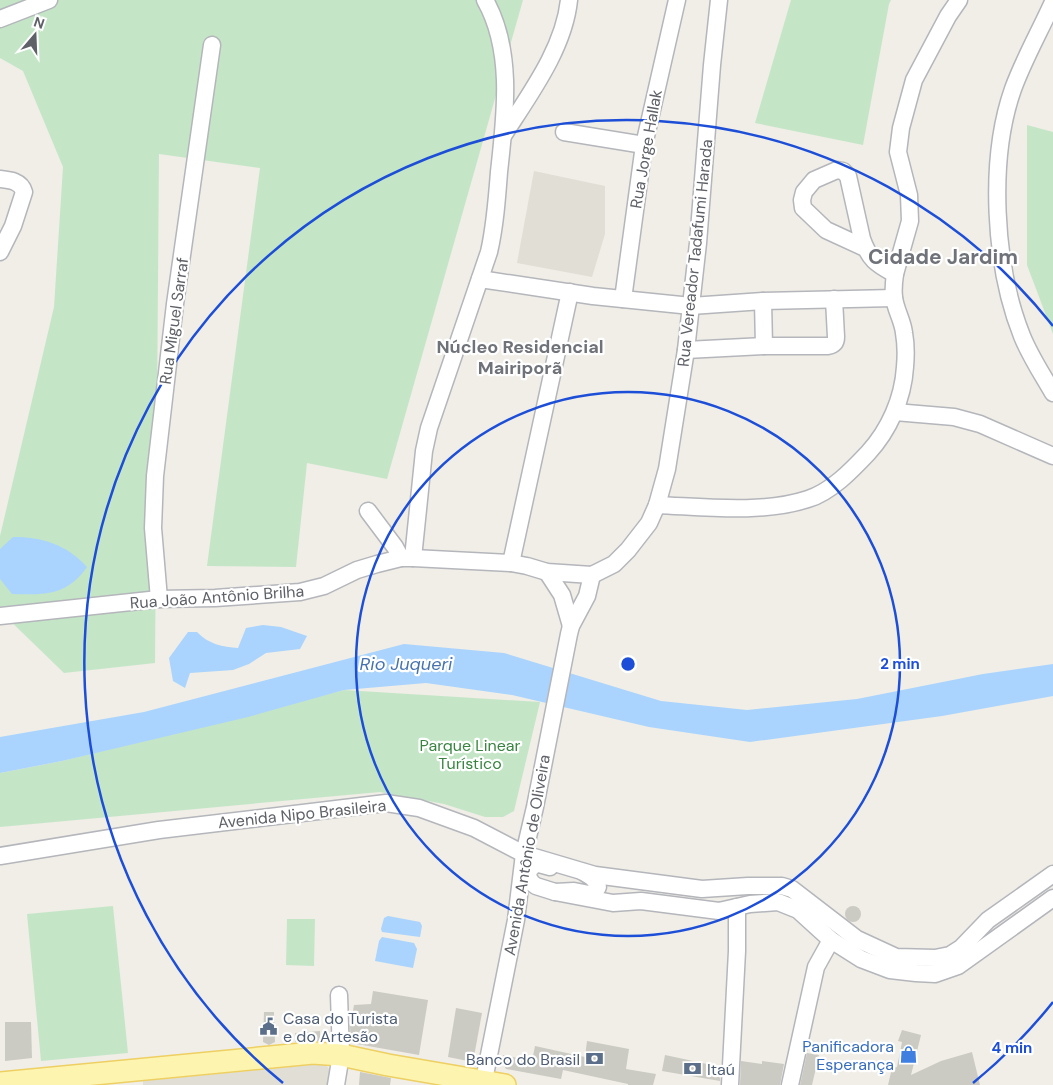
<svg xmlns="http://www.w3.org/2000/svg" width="1053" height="1085" viewBox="0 0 1053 1085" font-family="'DM Sans',sans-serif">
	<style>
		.education { fill: #e0ded5 }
		.green { fill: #c4e6c7 }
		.water { fill: #aad4fd }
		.building { fill: #cbcac3 }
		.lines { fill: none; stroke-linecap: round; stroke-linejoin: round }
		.minor-casing { stroke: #b4b6bb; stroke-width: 19 }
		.major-casing { stroke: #eecf62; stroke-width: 24 }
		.minor { stroke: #fff; stroke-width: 16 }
		.major { stroke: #fdf5af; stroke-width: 21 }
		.ring { fill: none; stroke: #1d4ed8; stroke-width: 2.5 }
		.labels { text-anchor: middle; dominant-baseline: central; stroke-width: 4.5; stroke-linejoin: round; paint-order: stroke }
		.street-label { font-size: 16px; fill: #5e6167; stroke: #fff }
		.park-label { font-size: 16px; fill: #388440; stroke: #fff }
		.service-label { font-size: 16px; fill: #4e5e75; stroke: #fff; text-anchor: start }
		.shop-label { font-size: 16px; fill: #366cbe; stroke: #fff; text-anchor: end }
		.neighbourhood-label { font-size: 18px; font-weight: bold; fill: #6f7379; stroke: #fff }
		.water-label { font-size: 18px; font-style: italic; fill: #4673af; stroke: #fff }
		.district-label { font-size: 21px; font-weight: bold; fill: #6f7379; stroke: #fff }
		.centre { fill: #1d4ed8; stroke: #fff; stroke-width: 2.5 }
		.ring-label { font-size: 15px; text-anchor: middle; font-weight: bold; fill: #1d4ed8; stroke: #fff; stroke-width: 4.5; stroke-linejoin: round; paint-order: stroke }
	</style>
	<rect width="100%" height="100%" fill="#f0eee7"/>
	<g class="education">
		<path d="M534,171L605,186V234L592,277L517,263Z"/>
		<path d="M322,1064L326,1065L330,1070L328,1085H143V1081Z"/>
	</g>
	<g class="green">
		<path d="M0,0H523L387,479L307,463L296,567L207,566L260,168L159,154L155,663L64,673L0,611V536L54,307L63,167L23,71L0,58Z"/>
		<path d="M791,0H891L889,4L863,145L755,123Z"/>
		<path d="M1027,125L1053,132V334L1027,265Z"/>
		<path d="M344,690L540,702L514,811L503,817H485L444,804L380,792L0,827V773L62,761Z"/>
		<path d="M113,906L128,1053L41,1061L27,914Z"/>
		<path d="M287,919H315L314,966L286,965Z"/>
	</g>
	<g class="water">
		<path d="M13,537C42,537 66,544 87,567C67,596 44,595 12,594L0,579V549Z"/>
		<path d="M263,625L281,627L307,636L300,649L266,653L249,664L233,670L190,673L185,688L173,681L169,658L188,632H197C208,644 223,647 238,648L246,628Z"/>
		<path d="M404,644L504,653L661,701L747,710L857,699L983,674L1053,664V696L942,716L750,742L649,727L512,695L426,683L344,690L248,717L62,761L0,773V737L144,712Z"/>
		<path d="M388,916L420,922L422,926L420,937L382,932L381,929L384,918Z"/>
		<path d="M382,937L414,943L417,949L413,968L375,961L379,941Z"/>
	</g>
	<g class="building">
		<circle cx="853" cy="914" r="8"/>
		<path d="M373,991L428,1000L419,1055L351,1043L350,1027L354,1005L371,1004Z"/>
		<path d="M456,1008L482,1013L473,1062L448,1057Z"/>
		<path d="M264,1012H274L275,1042L269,1045L263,1042Z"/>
		<path d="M5,1022H31L32,1058L5,1061Z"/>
		<path d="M902,1030L921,1035L911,1075L941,1061L972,1052L980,1085H888L892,1068L897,1067L902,1042L898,1041Z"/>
		<path d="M320,1031V1041L295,1042V1033Z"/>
		<path d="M587,1041L629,1049L626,1069L656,1074L653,1085H628V1084L563,1070L561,1079L506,1069L502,1062L503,1055L532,1061L535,1046L585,1057Z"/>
		<path d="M807,1053L819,1055L812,1085H800Z"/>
		<path d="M665,1055L721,1067L720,1081L662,1071Z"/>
		<path d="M741,1061L762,1064V1061L784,1064L780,1085H740Z"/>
		<path d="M360,1072L391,1078L390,1085H359Z"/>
	</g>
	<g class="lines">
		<defs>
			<g id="minor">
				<path d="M1053,2C1040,31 1024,59 1013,89C988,160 994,266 1022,336C1030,356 1042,374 1053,393"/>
				<path d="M0,19L49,0"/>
				<path d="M564,132L644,145"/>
				<path d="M503,136C529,95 564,49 569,0"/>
				<path d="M0,179C10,180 21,181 24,192L13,226L0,252"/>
				<path d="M865,248L826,230L803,208L802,200L804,192L814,180L837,170L843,171L848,176L862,239C869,259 876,264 895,274"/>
				<path d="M480,279L593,296L691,306L763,301L894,298"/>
				<path d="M623,299L644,145L677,0"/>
				<path d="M763,301L764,346"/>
				<path d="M686,350L764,346H828C833,345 836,343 836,337L834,299"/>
				<path d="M895,412L954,417L980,424L1053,456"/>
				<path d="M657,505C705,507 762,514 808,499C831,492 852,470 868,453C889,430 903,399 905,367C906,356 906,344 904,333C903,321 895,309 894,297C893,289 894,281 895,274L910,221L909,195L898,152L901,128L914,80L948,16L959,0"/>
				<path d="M368,511L395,547L401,558"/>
				<path d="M413,558L424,451L429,428L489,252C495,226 497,199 499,172C505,117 514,51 485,0"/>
				<path d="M511,563L570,292"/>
				<path d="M547,572L562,595L571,626"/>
				<path d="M159,599L153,528L155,476L175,304L212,45"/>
				<path d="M0,616L159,599L215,598L300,592L324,586L357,570L377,564L401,558H413L511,563L527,566L547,572L592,575L614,564L628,550L649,523L657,505L667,469L686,350L698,243L712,65L719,0"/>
				<path d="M0,856L159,830L386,803L419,808L474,828L524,854L595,875L702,889L748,886H782L792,889L857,939L896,957L935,958L950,955L961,948L988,920L1053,874"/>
				<path d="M550,867L539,864L534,865L529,870L528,877L532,883L536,886L555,892L613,903L641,901L719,911L750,904L778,902L798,910L831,940L861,959L890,970L916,973L935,974L958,966L1053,898"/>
				<path d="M555,892L574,891L589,894L595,892L598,887C596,879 590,876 583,872"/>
				<path d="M336,1085L341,1055L339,995"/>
				<path d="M483,1085L516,920L524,854L535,807L569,634L571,626L587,596L592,575"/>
				<path d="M730,1085L737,951V907"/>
				<path d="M790,1085L816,967L831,940"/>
			</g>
			<path id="major" d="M0,1083L313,1053L341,1055L388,1065L505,1085"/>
		</defs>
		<use href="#minor" class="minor-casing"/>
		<use href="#major" class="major-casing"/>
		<use href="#minor" class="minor"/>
		<use href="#major" class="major"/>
	</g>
	<g class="ring">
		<circle cx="628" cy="664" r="272"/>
		<path d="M1053 1002A543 543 0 0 1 973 1083M283 1083A543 543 0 1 1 1053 326"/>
	</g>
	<defs>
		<symbol id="civic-bare" viewBox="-9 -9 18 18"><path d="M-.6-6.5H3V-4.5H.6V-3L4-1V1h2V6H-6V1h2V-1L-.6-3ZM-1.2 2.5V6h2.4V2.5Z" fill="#5c6f8a" stroke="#fff" stroke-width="2.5" paint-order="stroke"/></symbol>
		<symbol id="shop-bare" viewBox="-9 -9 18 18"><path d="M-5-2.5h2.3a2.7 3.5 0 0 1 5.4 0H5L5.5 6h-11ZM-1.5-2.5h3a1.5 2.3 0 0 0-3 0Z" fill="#3f7fe0" stroke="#fff" stroke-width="2.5" paint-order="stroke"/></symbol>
		<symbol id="bank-bare" viewBox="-9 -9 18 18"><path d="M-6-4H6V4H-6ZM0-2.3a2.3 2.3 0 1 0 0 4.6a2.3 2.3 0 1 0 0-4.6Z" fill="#5c6f8a" stroke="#fff" stroke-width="2.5" paint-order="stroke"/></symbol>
	</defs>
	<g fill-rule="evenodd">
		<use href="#civic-bare" x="256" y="1014" width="25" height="25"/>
		<use href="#shop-bare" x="896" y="1042" width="25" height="25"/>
		<use href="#bank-bare" x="582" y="1046" width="25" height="25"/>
		<use href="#bank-bare" x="680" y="1056" width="25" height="25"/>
	</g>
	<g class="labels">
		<g class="street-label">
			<text transform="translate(646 149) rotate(-80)">Rua Jorge Hallak</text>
			<text transform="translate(695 253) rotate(-84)">Rua Vereador Tadafumi Harada</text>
			<text transform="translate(174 321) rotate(-82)">Rua Miguel Sarraf</text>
			<text transform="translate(217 597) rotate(-4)">Rua João Antônio Brilha</text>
			<text transform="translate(302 814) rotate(-6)">Avenida Nipo Brasileira</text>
			<text transform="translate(527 855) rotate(-80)">Avenida Antônio de Oliveira</text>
		</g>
		<g class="park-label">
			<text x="470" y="745">Parque Linear<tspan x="470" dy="18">Turístico</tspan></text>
		</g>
		<g class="service-label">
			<text x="283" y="1018">Casa do Turista<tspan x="283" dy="18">e do Artesão</tspan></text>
			<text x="580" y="1059" text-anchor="end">Banco do Brasil</text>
			<text x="707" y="1069">Itaú</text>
		</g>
		<g class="shop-label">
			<text x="894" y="1046">Panificadora<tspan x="894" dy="18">Esperança</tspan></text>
		</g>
		<g class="neighbourhood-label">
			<text x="520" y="347">Núcleo Residencial<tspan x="520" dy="21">Mairiporã</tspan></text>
		</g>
		<g class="water-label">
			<text x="406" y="664">Rio Juqueri</text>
		</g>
		<g class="district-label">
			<text x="943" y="257">Cidade Jardim</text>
		</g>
	</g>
	<circle cx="628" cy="664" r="8" class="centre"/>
	<g class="ring-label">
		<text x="900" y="669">2 min</text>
		<text x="1012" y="1053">4 min</text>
	</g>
	<g transform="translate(35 35) rotate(19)" stroke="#ffffff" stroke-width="4" paint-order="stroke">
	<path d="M0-4L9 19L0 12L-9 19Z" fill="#5e6167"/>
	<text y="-8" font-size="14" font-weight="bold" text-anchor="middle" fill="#5e6167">N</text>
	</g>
</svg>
